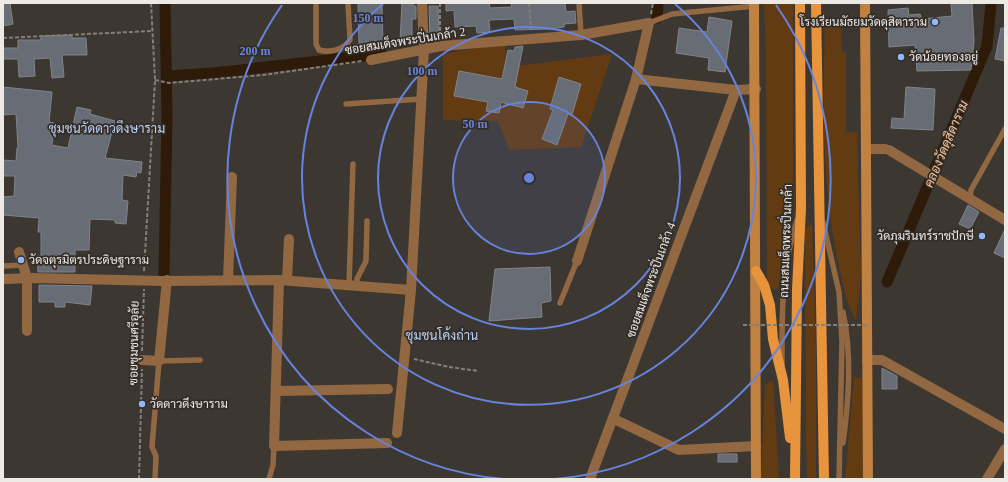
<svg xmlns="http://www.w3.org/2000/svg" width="1008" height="482" viewBox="0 0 1008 482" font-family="'Times New Roman',Sarabun,serif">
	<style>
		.green { fill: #633b12 }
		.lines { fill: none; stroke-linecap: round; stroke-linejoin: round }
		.canal { stroke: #2d1a08; stroke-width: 11 }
		.building { fill: #686c74; stroke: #7f848c }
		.path { stroke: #847f79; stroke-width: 2; stroke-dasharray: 4 2; stroke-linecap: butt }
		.service { stroke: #916842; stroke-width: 5.5 }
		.minor { stroke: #916842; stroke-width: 10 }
		.secondary { stroke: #c18141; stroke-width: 10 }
		.primary { stroke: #e7943d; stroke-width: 10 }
		.path-bridge { stroke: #847f79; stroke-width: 2; stroke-dasharray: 4 2; stroke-linecap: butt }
		.ring { fill: none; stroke: #6684dd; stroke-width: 2 }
		.poi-dot { fill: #90b8fd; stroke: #332c27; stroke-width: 1.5 }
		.labels { text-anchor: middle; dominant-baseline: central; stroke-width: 3.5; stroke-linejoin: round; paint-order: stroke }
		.poi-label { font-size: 12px; fill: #ede9e5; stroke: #332c27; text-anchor: start }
		.street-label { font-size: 12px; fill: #ede9e5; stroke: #332c27 }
		.neighbourhood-label { font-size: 13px; fill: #bad1f8; stroke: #332c27 }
		.water-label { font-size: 13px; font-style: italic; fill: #f6c498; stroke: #332c27 }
		.centre { fill: #6684dd; stroke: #332c27; stroke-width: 2 }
		.ring-label { font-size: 12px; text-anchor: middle; font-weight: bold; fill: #6684dd; stroke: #332c27; stroke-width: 3.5; stroke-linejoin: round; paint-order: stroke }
	</style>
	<rect width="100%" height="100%" fill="#3d3731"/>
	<g class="green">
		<path d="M764,3H793V200L778,290L767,287L766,58Z"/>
		<path d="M825,20H841L842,51L846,52V132H857L861,274L856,321C846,303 843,286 839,266C821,185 823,103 825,20Z"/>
		<path d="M505,43L507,67L612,54L581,147L509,150L498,121L443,120V54Z"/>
		<path d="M812,224L816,350V479H807L806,439L805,228Z"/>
		<path d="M854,377L861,378L863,385V479H845Z"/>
		<path d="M773,381L779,479H761L765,384Z"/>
	</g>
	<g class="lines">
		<g class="canal">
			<path d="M657,18L658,3"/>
			<path d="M167,76L213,73L382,54"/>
			<path d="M164,274L167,117L165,3"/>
			<path d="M887,282L987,46L991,3"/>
		</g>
	</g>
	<g class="building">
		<path d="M3,3H10L13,24L3,26Z"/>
		<path d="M358,3H382L383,44H359Z"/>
		<path d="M402,3H413V6H416V19H412V41H400Z"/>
		<path d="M446,3H489L490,8L512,7L511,3H565L566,12L575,11L576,23L564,24V27L549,29L515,30L514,19L489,20L490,32L477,33L476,26L455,27L454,10L446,11Z"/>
		<path d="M951,3H972L974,41L971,70L917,71L915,45L889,47L888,10L908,8L909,15L920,14L922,19L952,16Z"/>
		<path d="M429,6H438L439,37H430Z"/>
		<path d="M709,17L732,21L725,72L708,70L709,58L676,53L679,28L707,32Z"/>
		<path d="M1001,28H1005V61L995,59Z"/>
		<path d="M72,35V38H86L87,55H62L64,77L52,78L50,58L34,59L35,76L19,77L18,59H3V48H18V40H41V36Z"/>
		<path d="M523,46L515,87L528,91L523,108L501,102L499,113L486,111L488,102L454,96L459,71L502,79L508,50L514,51L515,47Z"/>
		<path d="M559,77L581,84L572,115L568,114L557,145L542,139L553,110L550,109Z"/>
		<path d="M3,87L52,92L49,122L54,123L52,145L68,148L77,107L91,110L90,114L115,121L105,158L142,162L141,173L137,172L136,177L123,175L122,200L128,201L126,224L115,223V220L90,219L89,250H75V272H38L37,256H41V232H38L39,218L3,215V197L14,196L15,176H3V160L16,161L17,148H18L16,114L3,115Z"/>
		<path d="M906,87L935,89L933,130L891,128L892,118L904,119Z"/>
		<path d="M968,205L979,212L970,229L959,224Z"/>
		<path d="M1005,229V258L994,253Z"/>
		<path d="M550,267L551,301L541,303L542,317L489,321L495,269Z"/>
		<path d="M39,285L92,286L90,305L65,302V307H55V302H39Z"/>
		<path d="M882,368L897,376V389H882Z"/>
		<rect x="718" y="454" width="19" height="8"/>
	</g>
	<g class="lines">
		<g class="path">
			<path d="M440,3V36"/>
			<path d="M529,3L531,29"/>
			<path d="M651,14L653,3"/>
			<path d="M3,38L152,31"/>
			<path d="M155,80L169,83L263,75L362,61"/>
			<path d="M144,271L155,80L151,3"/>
			<path d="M142,351L144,289"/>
			<path d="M414,359L449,367L478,371"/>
			<path d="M139,479L142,369"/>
		</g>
		<g class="service">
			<path d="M316,3V44L319,50C330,53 343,50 350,40L348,3"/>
			<path d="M579,3L581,35"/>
			<path d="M649,23L672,14L755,6"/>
			<path d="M346,104L421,99"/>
			<path d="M970,199L971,190L1005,129"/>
			<path d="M823,222L839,292L842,341L839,479"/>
			<path d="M3,266L24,265"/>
			<path d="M349,285L353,164"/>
			<path d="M357,286V279L366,261L367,221"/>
			<path d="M560,303L577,261"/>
			<path d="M782,364C782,312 781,270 797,220"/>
			<path d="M843,443C849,399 852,355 843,312"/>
			<path d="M155,479L156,456L152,447L159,361L200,360"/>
			<path d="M269,479L273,465L274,446"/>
		</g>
		<g class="minor">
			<path d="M371,60L441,46L581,35L649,23L636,79L577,261"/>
			<path d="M636,79L736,90L756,89"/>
			<path d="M866,149H885"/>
			<path d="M889,150L1005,220"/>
			<path d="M19,252L27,278V331"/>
			<path d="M3,279L32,278L163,281L279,280L411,290"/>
			<path d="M228,280L232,177"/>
			<path d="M279,280L274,446L387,443"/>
			<path d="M287,280L289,239"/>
			<path d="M142,360L159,361L167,280"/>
			<path d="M867,360H882L1005,429"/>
			<path d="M277,391L388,389"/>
			<path d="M614,419L679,450L756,446"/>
			<path d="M397,433L411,290L424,50L422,3"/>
			<path d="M590,479L736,90"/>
			<path d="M987,479L1005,449"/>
		</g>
		<g class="secondary">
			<path d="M754,3L756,479"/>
			<path d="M865,3L868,479"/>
		</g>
		<g class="primary">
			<path d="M816,3L824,479"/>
			<path d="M756,271L764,285L770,305L773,339L783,380L790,438"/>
			<path d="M795,479L797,290L801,208L800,3"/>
		</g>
		<path class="path-bridge" d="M743,325H869"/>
	</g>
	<circle cx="529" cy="178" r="76" fill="#6684dd" fill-opacity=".12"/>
	<g class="ring">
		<circle cx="529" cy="178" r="76"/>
		<circle cx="529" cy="178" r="151"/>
		<path d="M675 4A227 227 0 1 1 383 4"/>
		<path d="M503 479A302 302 0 0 1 282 5M776 5A302 302 0 0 1 555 479"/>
	</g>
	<g class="poi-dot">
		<circle cx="935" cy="22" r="4"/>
		<circle cx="901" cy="57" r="4"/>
		<circle cx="982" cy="236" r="4"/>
		<circle cx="21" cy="260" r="4"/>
		<circle cx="142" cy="404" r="4"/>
	</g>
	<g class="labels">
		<g class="poi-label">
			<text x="927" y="22" text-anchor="end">โรงเรียนมัธยมวัดดุสิตาราม</text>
			<text x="909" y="57">วัดน้อยทองอยู่</text>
			<text x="974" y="236" text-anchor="end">วัดภุมรินทร์ราชปักษี</text>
			<text x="29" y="260">วัดจตุรมิตรประดิษฐาราม</text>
			<text x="150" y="404">วัดดาวดึงษาราม</text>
		</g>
		<g class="street-label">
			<text transform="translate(405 41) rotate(-9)">ซอยสมเด็จพระปิ่นเกล้า 2</text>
			<text transform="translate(786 241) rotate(-88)">ถนนสมเด็จพระปิ่นเกล้า</text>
			<text transform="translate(651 280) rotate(-70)">ซอยสมเด็จพระปิ่นเกล้า 4</text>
			<text transform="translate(134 343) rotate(-89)">ซอยชุมชนศรีอุลัย</text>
		</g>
		<g class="neighbourhood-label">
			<text x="107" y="128">ชุมชนวัดดาวดึงษาราม</text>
			<text x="442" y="335">ชุมชนโค้งถ่าน</text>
		</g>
		<g class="water-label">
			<text transform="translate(946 144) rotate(-67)">คลองวัดดุสิดาราม</text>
		</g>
	</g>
	<circle cx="529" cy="178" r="6" class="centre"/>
	<g class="ring-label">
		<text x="368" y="22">150 m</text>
		<text x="255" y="55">200 m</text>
		<text x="422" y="75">100 m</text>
		<text x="475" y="128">50 m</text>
	</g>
	<rect width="1008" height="482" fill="none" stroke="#ede9e5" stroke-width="8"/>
</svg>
